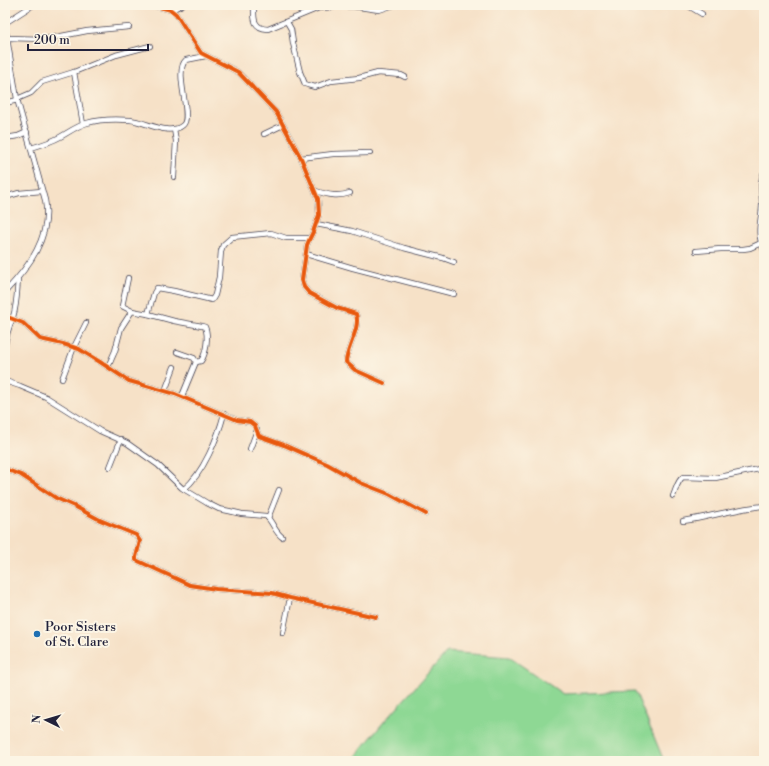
<svg xmlns="http://www.w3.org/2000/svg" width="769" height="766" viewBox="0 0 769 766" font-family="'Libre Bodoni',serif">
	<style>
		.green { fill: #8ed894; stroke: #587d68 }
		.lines { fill: none; stroke-linecap: round; stroke-linejoin: round }
		.minor-casing { stroke: #423f50; stroke-width: 6 }
		.minor { stroke: #fff; stroke-width: 4.5 }
		.cycleway-casing { stroke: #fcf5e5; stroke-width: 6 }
		.cycleway { stroke: #e8590c; stroke-width: 4 }
		.poi-dot { fill: #1f6fb2; stroke: #fcf5e5; stroke-width: 1.5 }
		.labels { text-anchor: middle; dominant-baseline: central; stroke-width: 4; stroke-linejoin: round; paint-order: stroke }
		.poi-label { font-size: 13px; fill: #22223b; stroke: #fcf5e5; text-anchor: start }
	</style>
	<rect width="100%" height="100%" fill="#fcf5e5"/>
	<filter id="ink" filterUnits="userSpaceOnUse"><feTurbulence type="fractalNoise" baseFrequency=".025" numOctaves="2"/><feDisplacementMap in="SourceGraphic" scale="8" xChannelSelector="R" yChannelSelector="G"/><feConvolveMatrix kernelMatrix="1 2 1 2 8 2 1 2 1" color-interpolation-filters="sRGB"/></filter>
	<filter id="wash" filterUnits="userSpaceOnUse"><feTurbulence type="fractalNoise" baseFrequency=".012" numOctaves="4" result="noise"/><feDisplacementMap in="SourceGraphic" scale="16" xChannelSelector="R" yChannelSelector="G"/><feGaussianBlur stdDeviation="0.9" result="paint"/><feColorMatrix in="noise" values="0 0 0 0 0 0 0 0 0 0 0 0 0 0 0 0 0 1.4 0 .05"/><feComposite in="paint" operator="in"/></filter>
	<g filter="url(#wash)">
		<rect width="100%" height="100%" fill="#f6e1c7"/>
		<path class="green" d="M447,652L509,657L563,694L635,691L664,761H352L382,724Z"/>
	</g>
	<g filter="url(#ink)">
		<g class="lines">
			<defs>
				<g id="minor">
					<path d="M152,5L171,10L176,14L201,53L238,72L276,112L301,158L318,199L319,215L313,232L310,238L307,245L302,280L304,287L309,293L337,308L356,314C361,328 346,349 346,362L355,370L384,383"/>
					<path d="M254,5C254,17 252,28 268,29L319,8L352,6L379,10L394,5"/>
					<path d="M687,5L702,14"/>
					<path d="M171,10L182,5"/>
					<path d="M287,22L291,29L293,43L300,72L305,84L308,85L315,87L331,81L359,78L378,73L401,75L405,77"/>
					<path d="M5,23L33,5"/>
					<path d="M5,26L17,99L45,200C52,236 29,267 5,292"/>
					<path d="M7,38L46,39L87,31L129,27"/>
					<path d="M74,72L83,124"/>
					<path d="M17,99L31,93L42,82L74,72L116,55L150,46"/>
					<path d="M5,103L18,100"/>
					<path d="M264,134L283,125"/>
					<path d="M5,138L18,136L27,132"/>
					<path d="M31,148C41,145 51,142 60,137C69,132 77,126 87,123C100,119 116,119 130,120C145,121 169,137 183,125C193,117 173,71 186,60L206,56"/>
					<path d="M301,158L333,154L370,153"/>
					<path d="M764,172C759,183 762,192 762,203C762,222 755,230 764,250"/>
					<path d="M174,177L176,141L174,129"/>
					<path d="M316,191C328,195 338,197 350,193"/>
					<path d="M5,197L19,193L42,191"/>
					<path d="M316,224L352,231L404,248L443,258L454,262"/>
					<path d="M696,251L721,249H743L750,248L761,243"/>
					<path d="M306,254L353,268L454,294"/>
					<path d="M128,278L122,306L132,311"/>
					<path d="M148,314L174,321L202,326L205,327C209,336 206,354 201,361L196,362"/>
					<path d="M5,316L23,323L40,339L63,344L79,349L100,362L129,381L175,394L237,420L250,422L255,426L259,436L284,445L327,464L361,483L389,494L426,514"/>
					<path d="M5,345C6,335 9,327 13,317C17,305 17,291 18,279"/>
					<path d="M177,352L194,358L196,362L182,396"/>
					<path d="M108,367L115,351L121,328L132,311L148,314L154,293L157,288L174,291L212,300L215,295L219,277L221,251L223,245L232,237L271,233L286,238H310"/>
					<path d="M62,379L74,347L86,323"/>
					<path d="M5,381L20,386L46,397L100,431L127,443L158,465L182,488L207,503L219,509L229,511L242,514L266,516C273,522 274,531 282,537"/>
					<path d="M165,391L174,367"/>
					<path d="M250,449L257,430"/>
					<path d="M110,467L121,439"/>
					<path d="M5,469L21,475L56,498L74,506L100,520L136,535L140,541L136,557V560L190,585L216,589L272,593L290,598L376,617"/>
					<path d="M184,489C203,474 218,437 224,414"/>
					<path d="M673,496C676,490 677,481 683,477L715,478L764,468"/>
					<path d="M268,518L279,490"/>
					<path d="M683,521C711,517 737,508 764,506"/>
					<path d="M283,633L290,598"/>
				</g>
			</defs>
			<use href="#minor" class="minor-casing"/>
			<use href="#minor" class="minor"/>
			<defs>
				<g id="cycleway">
					<path d="M152,5L171,10L176,14L201,53L238,72L276,112L301,158L318,199L319,215L313,232L310,238L307,245L302,280L304,287L309,293L337,308L356,314C361,328 346,349 346,362L355,370L384,383"/>
					<path d="M5,316L23,323L40,339L63,344L79,349L100,362L129,381L175,394L237,420L250,422L255,426L259,436L284,445L327,464L361,483L389,494L426,514"/>
					<path d="M5,469L21,475L56,498L74,506L100,520L136,535L140,541L136,557V560L190,585L216,589L272,593L290,598L376,617"/>
				</g>
			</defs>
			<use href="#cycleway" class="cycleway-casing"/>
			<use href="#cycleway" class="cycleway"/>
		</g>
	</g>
	<circle class="poi-dot" cx="37" cy="634" r="4"/>
	<g class="labels">
		<g class="poi-label">
			<text x="45" y="627">Poor Sisters<tspan x="45" dy="15">of St. Clare</tspan></text>
		</g>
	</g>
	<rect width="769" height="766" fill="none" stroke="#fcf5e5" stroke-width="20"/>
	<g transform="translate(46 720) rotate(275)" stroke="#fcf5e5" stroke-width="3" paint-order="stroke">
	<path d="M0-3L7 15L0 10L-7 15Z" fill="#22223b"/>
	<text y="-6" font-size="11" font-weight="bold" text-anchor="middle" fill="#22223b">N</text>
	</g>
	<path d="M28 44v6h120v-6" fill="none" stroke="#22223b" stroke-width="2"/>
	<text x="34" y="44" font-size="12" fill="#22223b" stroke="#fcf5e5" stroke-width="3" paint-order="stroke">200 m</text>
</svg>
